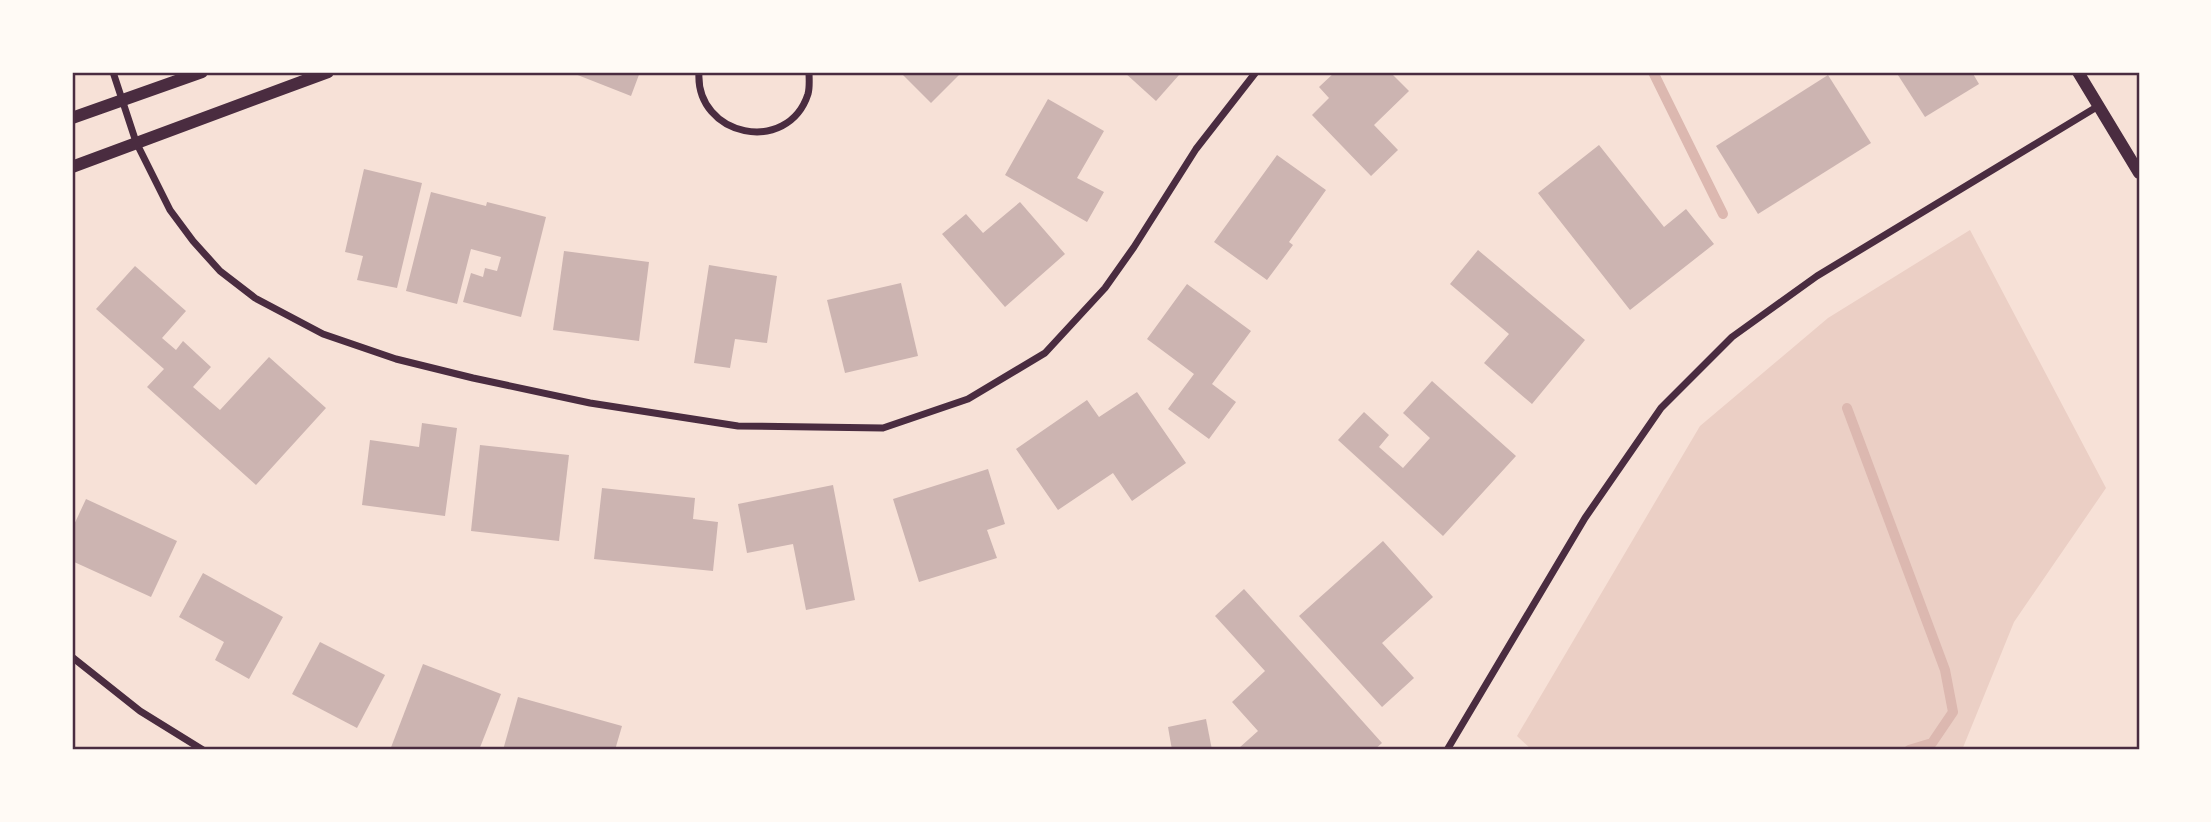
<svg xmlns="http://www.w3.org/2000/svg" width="2211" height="822" viewBox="0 0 2211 822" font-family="'Open Sans',sans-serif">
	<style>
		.green { fill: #ebcfc5 }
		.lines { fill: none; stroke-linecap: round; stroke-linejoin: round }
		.stream { stroke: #dcb8b0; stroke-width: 10 }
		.building { fill: #ccb4b1 }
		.minor { stroke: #4a2c40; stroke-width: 7 }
		.tertiary { stroke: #4a2c40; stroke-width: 12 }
		.neatline { fill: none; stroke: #4a2c40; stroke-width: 2.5 }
	</style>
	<rect width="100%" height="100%" fill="#f7e1d7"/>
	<path class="green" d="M1970,230L2106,488L2014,622L1962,750H1532L1517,736L1700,426L1828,318Z"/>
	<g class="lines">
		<g class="stream">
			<path d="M1653,72L1723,214"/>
			<path d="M1847,408L1945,670L1953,712L1932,743L1909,750"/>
		</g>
	</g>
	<g class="building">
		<path d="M570,72H640L631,96Z"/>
		<path d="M900,72H962L931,103Z"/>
		<path d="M1124,72H1176L1179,75L1156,101Z"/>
		<path d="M1335,72H1390L1409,91L1374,125L1398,150L1371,176L1312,115L1329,98L1319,87Z"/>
		<path d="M1896,72H1972L1979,84L1925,117Z"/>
		<path d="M1828,75L1871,143L1758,214L1716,146Z"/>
		<path d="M1048,99L1104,131L1077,178L1104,192L1087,222L1005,175Z"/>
		<path d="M1599,145L1664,227L1686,209L1714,244L1630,310L1538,193Z"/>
		<path d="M1277,155L1326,190L1289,242L1293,245L1267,280L1214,242Z"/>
		<path d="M364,169L422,183L397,288L357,280L363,256L345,252Z"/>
		<path d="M431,192L486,206L487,202L546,217L521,317L463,302L471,273L483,277L485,268L497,271L501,257L471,249L457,304L406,291Z"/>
		<path d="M1020,202L1065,254L1005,307L942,234L966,214L983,233Z"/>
		<path d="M1478,250L1585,340L1532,404L1484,363L1509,334L1450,284Z"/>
		<path d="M564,251L649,262L639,341L553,330Z"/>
		<path d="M709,265L777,276L767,343L735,339L730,368L694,363Z"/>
		<path d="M135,266L186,311L162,338L176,350L183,341L211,367L193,387L220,410L269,357L326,408L256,485L147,387L164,369L96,309Z"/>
		<path d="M901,283L918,356L845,373L827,300Z"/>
		<path d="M1187,284L1251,331L1212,384L1236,402L1209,439L1168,409L1194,374L1147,339Z"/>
		<path d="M1432,381L1516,456L1443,536L1338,440L1364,412L1389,435L1379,447L1403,468L1430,438L1403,413Z"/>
		<path d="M1137,392L1186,463L1132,501L1113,473L1058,510L1016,449L1087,400L1099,417Z"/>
		<path d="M422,423L457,428L445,516L362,505L370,440L419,447Z"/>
		<path d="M480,445L569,455L559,541L471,531Z"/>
		<path d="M988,469L1005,524L987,530L997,558L919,582L893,499Z"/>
		<path d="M833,485L855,600L806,610L793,544L747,553L738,504Z"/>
		<path d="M602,488L695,498L693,519L718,522L713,571L594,559Z"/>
		<path d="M86,499L177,541L151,597L72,561V529Z"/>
		<path d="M1383,541L1433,597L1382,643L1414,678L1382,707L1299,616Z"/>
		<path d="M203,573L283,617L249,679L215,660L224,642L179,617Z"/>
		<path d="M1244,589L1382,743L1374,750H1242L1239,748L1258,731L1232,702L1265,671L1215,616Z"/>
		<path d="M320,642L385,675L357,728L292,694Z"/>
		<path d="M423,664L501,694L479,750H390Z"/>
		<path d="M518,697L622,726L615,750H503Z"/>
		<path d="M1206,719L1212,750H1172L1168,727Z"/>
	</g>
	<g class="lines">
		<g class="minor">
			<path d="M113,72L136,142L170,210L193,241L220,271L255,298L323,334L396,359L473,378L590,403L738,426L883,428L968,399L1045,353L1105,288L1134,247L1196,149L1256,72"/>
			<path d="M699,72C695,137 788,156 808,94C810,87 809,78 809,72"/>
			<path d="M72,657L140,711L203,750"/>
			<path d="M1447,750L1585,518L1661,408L1732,337L1817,276L2100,105"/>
		</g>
		<g class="tertiary">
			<path d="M2078,72L2139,173"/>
			<path d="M72,118L202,72"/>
			<path d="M72,167L328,72"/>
		</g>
	</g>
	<rect width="2211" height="822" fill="none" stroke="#fffaf5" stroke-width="147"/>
	<rect x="74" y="74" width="2064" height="674" class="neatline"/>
</svg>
